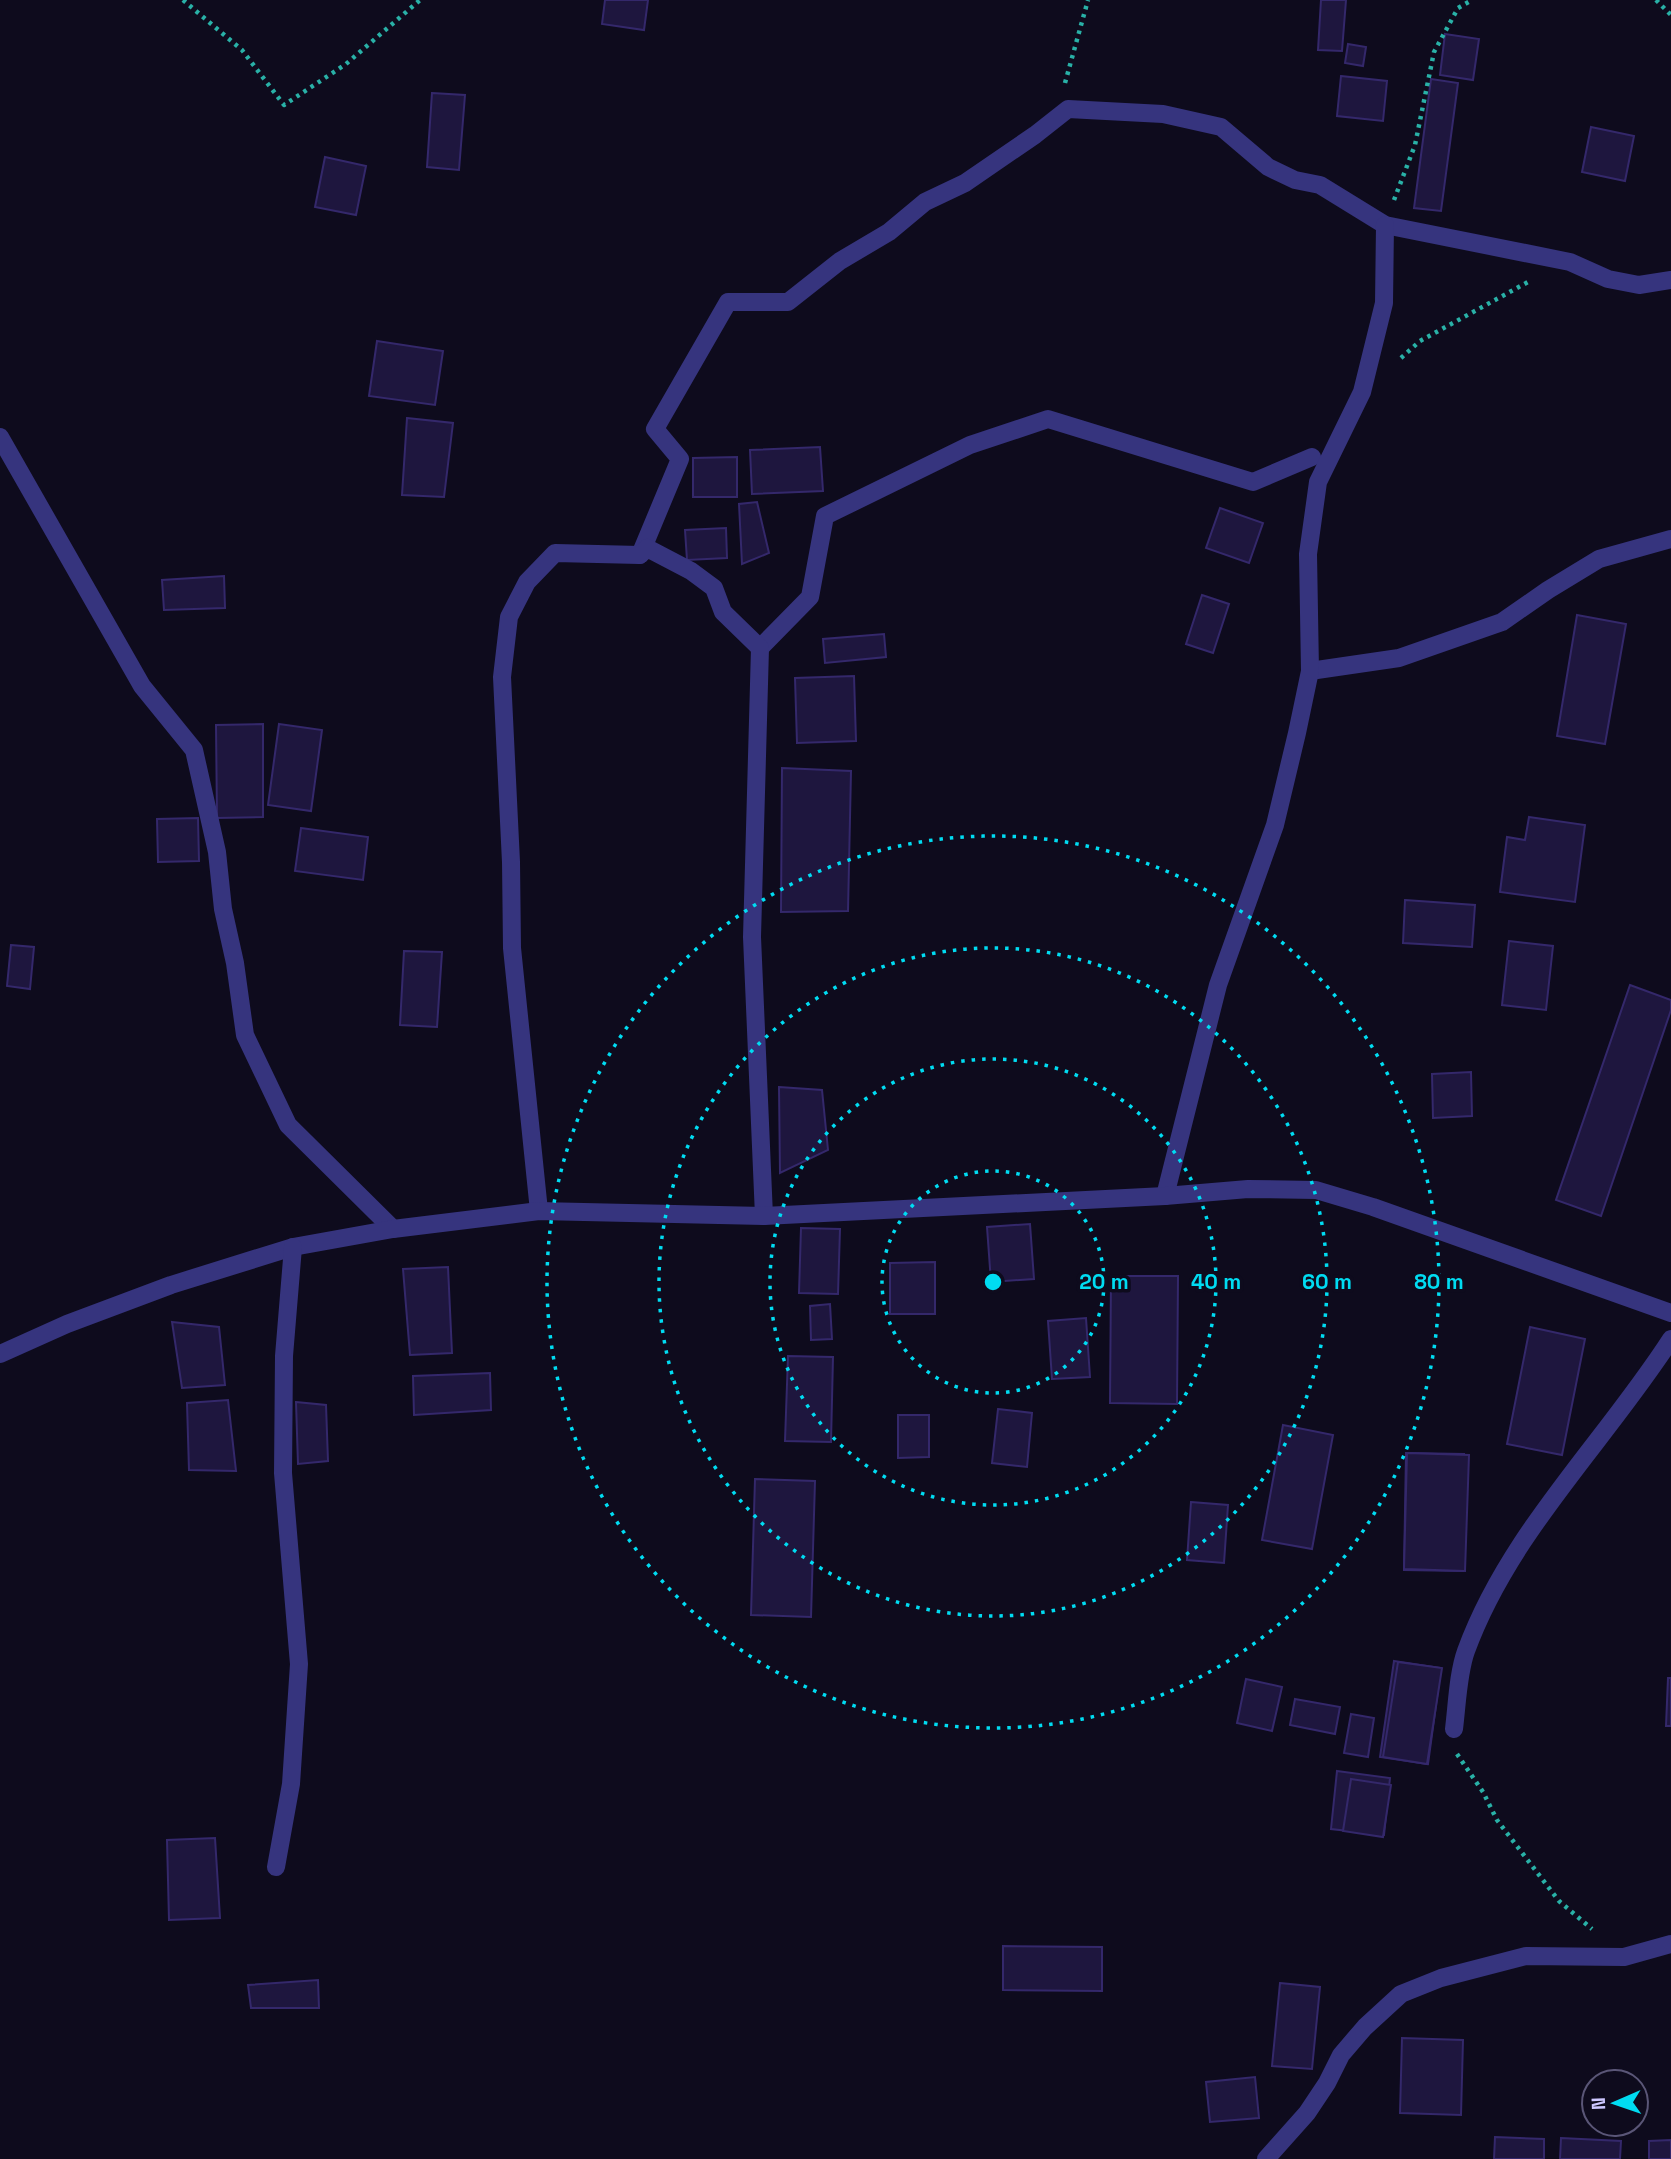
<svg xmlns="http://www.w3.org/2000/svg" width="1671" height="2159" viewBox="0 0 1671 2159" font-family="'Space Grotesk',sans-serif">
	<style>
		.building { fill: #1e163e; stroke: #34286b; stroke-width: 2 }
		.lines { fill: none; stroke-linecap: round; stroke-linejoin: round }
		.path { stroke: #29b1a7; stroke-width: 4.5; stroke-dasharray: 3.5 5; stroke-linecap: butt }
		.minor { stroke: #36347e; stroke-width: 18 }
		.ring { fill: none; stroke: #00dcf2; stroke-width: 3.5; stroke-dasharray: 3.5 7 }
		.centre { fill: #00dcf2; stroke: #0e0b1d; stroke-width: 3.5 }
		.ring-label { font-size: 21px; text-anchor: middle; font-weight: bold; fill: #00dcf2; stroke: #0e0b1d; stroke-width: 7; stroke-linejoin: round; paint-order: stroke }
	</style>
	<rect width="100%" height="100%" fill="#0e0b1d"/>
	<g class="building">
		<path d="M605,0H648L644,30L602,24Z"/>
		<path d="M1321,0H1346L1342,51L1318,50Z"/>
		<path d="M1445,34L1479,39L1473,80L1440,75Z"/>
		<path d="M1348,44L1366,47L1363,66L1345,63Z"/>
		<path d="M1341,76L1387,81L1383,121L1337,116Z"/>
		<path d="M1431,79L1458,83L1441,211L1414,208Z"/>
		<path d="M432,93L465,95L459,170L427,167Z"/>
		<path d="M1591,127L1634,136L1625,181L1582,172Z"/>
		<path d="M325,157L366,166L356,215L315,207Z"/>
		<path d="M377,341L443,351L435,405L369,396Z"/>
		<path d="M407,418L453,423L444,497L402,495Z"/>
		<path d="M820,447L823,491L752,494L750,450Z"/>
		<path d="M737,457V497H693V458Z"/>
		<path d="M757,502L769,553L742,564L739,504Z"/>
		<path d="M1220,508L1263,523L1249,563L1206,548Z"/>
		<path d="M726,528L727,558L687,560L685,530Z"/>
		<path d="M224,576L225,608L164,610L162,580Z"/>
		<path d="M1202,595L1229,604L1213,653L1186,644Z"/>
		<path d="M1577,615L1626,624L1605,744L1557,736Z"/>
		<path d="M884,634L886,657L825,663L823,639Z"/>
		<path d="M854,676L856,741L797,743L795,678Z"/>
		<path d="M263,724V817L217,818L216,725Z"/>
		<path d="M279,724L322,730L311,811L268,805Z"/>
		<path d="M782,768L851,771L848,911L781,912Z"/>
		<path d="M1529,817L1585,825L1575,902L1500,892L1507,837L1525,840Z"/>
		<path d="M198,818L199,861L158,862L157,819Z"/>
		<path d="M301,828L368,837L363,880L295,871Z"/>
		<path d="M1405,900L1475,905L1472,947L1403,943Z"/>
		<path d="M1509,941L1553,946L1546,1010L1502,1005Z"/>
		<path d="M11,945L34,947L30,989L7,986Z"/>
		<path d="M404,951L442,952L437,1027L400,1025Z"/>
		<path d="M1630,985L1671,1000V1010L1601,1216L1556,1200Z"/>
		<path d="M1471,1072L1472,1116L1433,1118L1432,1074Z"/>
		<path d="M779,1087L822,1090L828,1150L780,1173Z"/>
		<path d="M1030,1224L1034,1279L991,1282L987,1227Z"/>
		<path d="M801,1228L840,1229L838,1294L799,1293Z"/>
		<path d="M935,1262V1314H890V1263Z"/>
		<path d="M448,1267L452,1353L410,1355L403,1269Z"/>
		<path d="M1111,1276H1178L1177,1404L1110,1403Z"/>
		<path d="M830,1304L832,1339L811,1340L810,1306Z"/>
		<path d="M1086,1318L1090,1377L1052,1379L1048,1321Z"/>
		<path d="M172,1322L219,1327L225,1385L182,1388Z"/>
		<path d="M1530,1327L1585,1339L1562,1455L1507,1444Z"/>
		<path d="M788,1356L833,1357L831,1442L785,1441Z"/>
		<path d="M490,1373L491,1410L414,1415L413,1376Z"/>
		<path d="M228,1400L236,1471L189,1470L187,1403Z"/>
		<path d="M296,1402L326,1405L328,1461L298,1464Z"/>
		<path d="M998,1409L1032,1413L1027,1467L992,1463Z"/>
		<path d="M898,1415H929V1457L898,1458Z"/>
		<path d="M1283,1425L1333,1435L1312,1549L1262,1540Z"/>
		<path d="M1406,1453L1464,1454L1463,1571L1404,1570Z"/>
		<path d="M1407,1453L1469,1455L1465,1571L1404,1569Z"/>
		<path d="M755,1479L815,1481L811,1617L751,1615Z"/>
		<path d="M1191,1502L1228,1505L1224,1563L1187,1560Z"/>
		<path d="M1394,1661L1441,1668L1428,1764L1380,1757Z"/>
		<path d="M1398,1662L1442,1668L1427,1764L1383,1757Z"/>
		<path d="M1668,1678H1671V1726H1666Z"/>
		<path d="M1246,1679L1282,1687L1272,1731L1237,1723Z"/>
		<path d="M1295,1699L1340,1707L1335,1734L1290,1725Z"/>
		<path d="M1351,1714L1374,1718L1368,1757L1344,1753Z"/>
		<path d="M1337,1771L1390,1778L1384,1835L1331,1829Z"/>
		<path d="M1351,1779L1391,1785L1383,1837L1343,1831Z"/>
		<path d="M215,1838L220,1918L169,1920L167,1840Z"/>
		<path d="M1003,1946L1102,1947V1991L1003,1990Z"/>
		<path d="M318,1980L319,2008H251L248,1985Z"/>
		<path d="M1280,1983L1320,1987L1312,2069L1272,2066Z"/>
		<path d="M1402,2038L1463,2040L1461,2115L1400,2113Z"/>
		<path d="M1255,2077L1259,2118L1210,2122L1206,2082Z"/>
		<path d="M1495,2137L1544,2139V2159H1494Z"/>
		<path d="M1561,2138L1621,2141L1620,2159H1560Z"/>
		<path d="M1671,2140V2159H1649V2141Z"/>
	</g>
	<g class="lines">
		<g class="path">
			<path d="M183,0L242,50L284,105L346,64L420,0"/>
			<path d="M1656,0L1671,15"/>
			<path d="M1065,83L1088,0"/>
			<path d="M1394,200L1415,145L1434,52L1458,8L1472,0"/>
			<path d="M1401,358L1420,341L1528,282"/>
			<path d="M1457,1754L1483,1792L1497,1820L1559,1901L1592,1929"/>
		</g>
		<g class="minor">
			<path d="M0,437L142,686L194,750L217,852L223,909L235,963L245,1035L288,1125L393,1229"/>
			<path d="M640,555L680,459L655,429L728,302H788L840,261L889,232L925,202L965,183L1035,135L1068,109L1163,114L1221,127L1268,167L1295,180L1320,185L1385,225L1570,262L1608,279L1639,285L1671,280"/>
			<path d="M760,648L810,597L825,516L970,445L1048,419L1253,482L1312,457"/>
			<path d="M1310,671L1399,658L1502,622L1548,590L1599,559L1671,539"/>
			<path d="M1165,1196L1218,985L1275,825L1297,733L1310,671L1308,554L1318,482L1362,392L1384,303L1385,225"/>
			<path d="M539,1211L512,948L511,862L502,677L509,617L527,582L555,553L640,555L647,548L691,571L714,588L723,612L760,648L752,937L764,1216"/>
			<path d="M0,1354L67,1324L171,1285L293,1247L393,1229L539,1211L764,1216L1165,1196L1248,1189L1316,1190L1373,1207L1671,1313"/>
			<path d="M1454,1729C1457,1705 1458,1673 1466,1651C1509,1533 1604,1443 1671,1339"/>
			<path d="M276,1867L291,1784L299,1664L283,1473L284,1356L293,1247"/>
			<path d="M1266,2159L1307,2113L1327,2083L1341,2055L1365,2027L1401,1994L1441,1978L1526,1956L1624,1957L1671,1944"/>
		</g>
	</g>
	<g class="ring">
		<circle cx="993" cy="1282" r="111"/>
		<circle cx="993" cy="1282" r="223"/>
		<circle cx="993" cy="1282" r="334"/>
		<circle cx="993" cy="1282" r="446"/>
	</g>
	<circle cx="993" cy="1282" r="10" class="centre"/>
	<g class="ring-label">
		<text x="1104" y="1289">20 m</text>
		<text x="1216" y="1289">40 m</text>
		<text x="1327" y="1289">60 m</text>
		<text x="1439" y="1289">80 m</text>
	</g>
	<g transform="translate(1615 2103) rotate(268)"><circle r="33" fill="#0e0b1d" stroke="#5a5677" stroke-width="2"/>
	<path d="M0-5L12 26L0 18L-12 26Z" fill="#00dcf2"/>
	<text y="-10" font-size="19" font-weight="bold" text-anchor="middle" fill="#cdc7ff">N</text>
	</g>
</svg>
